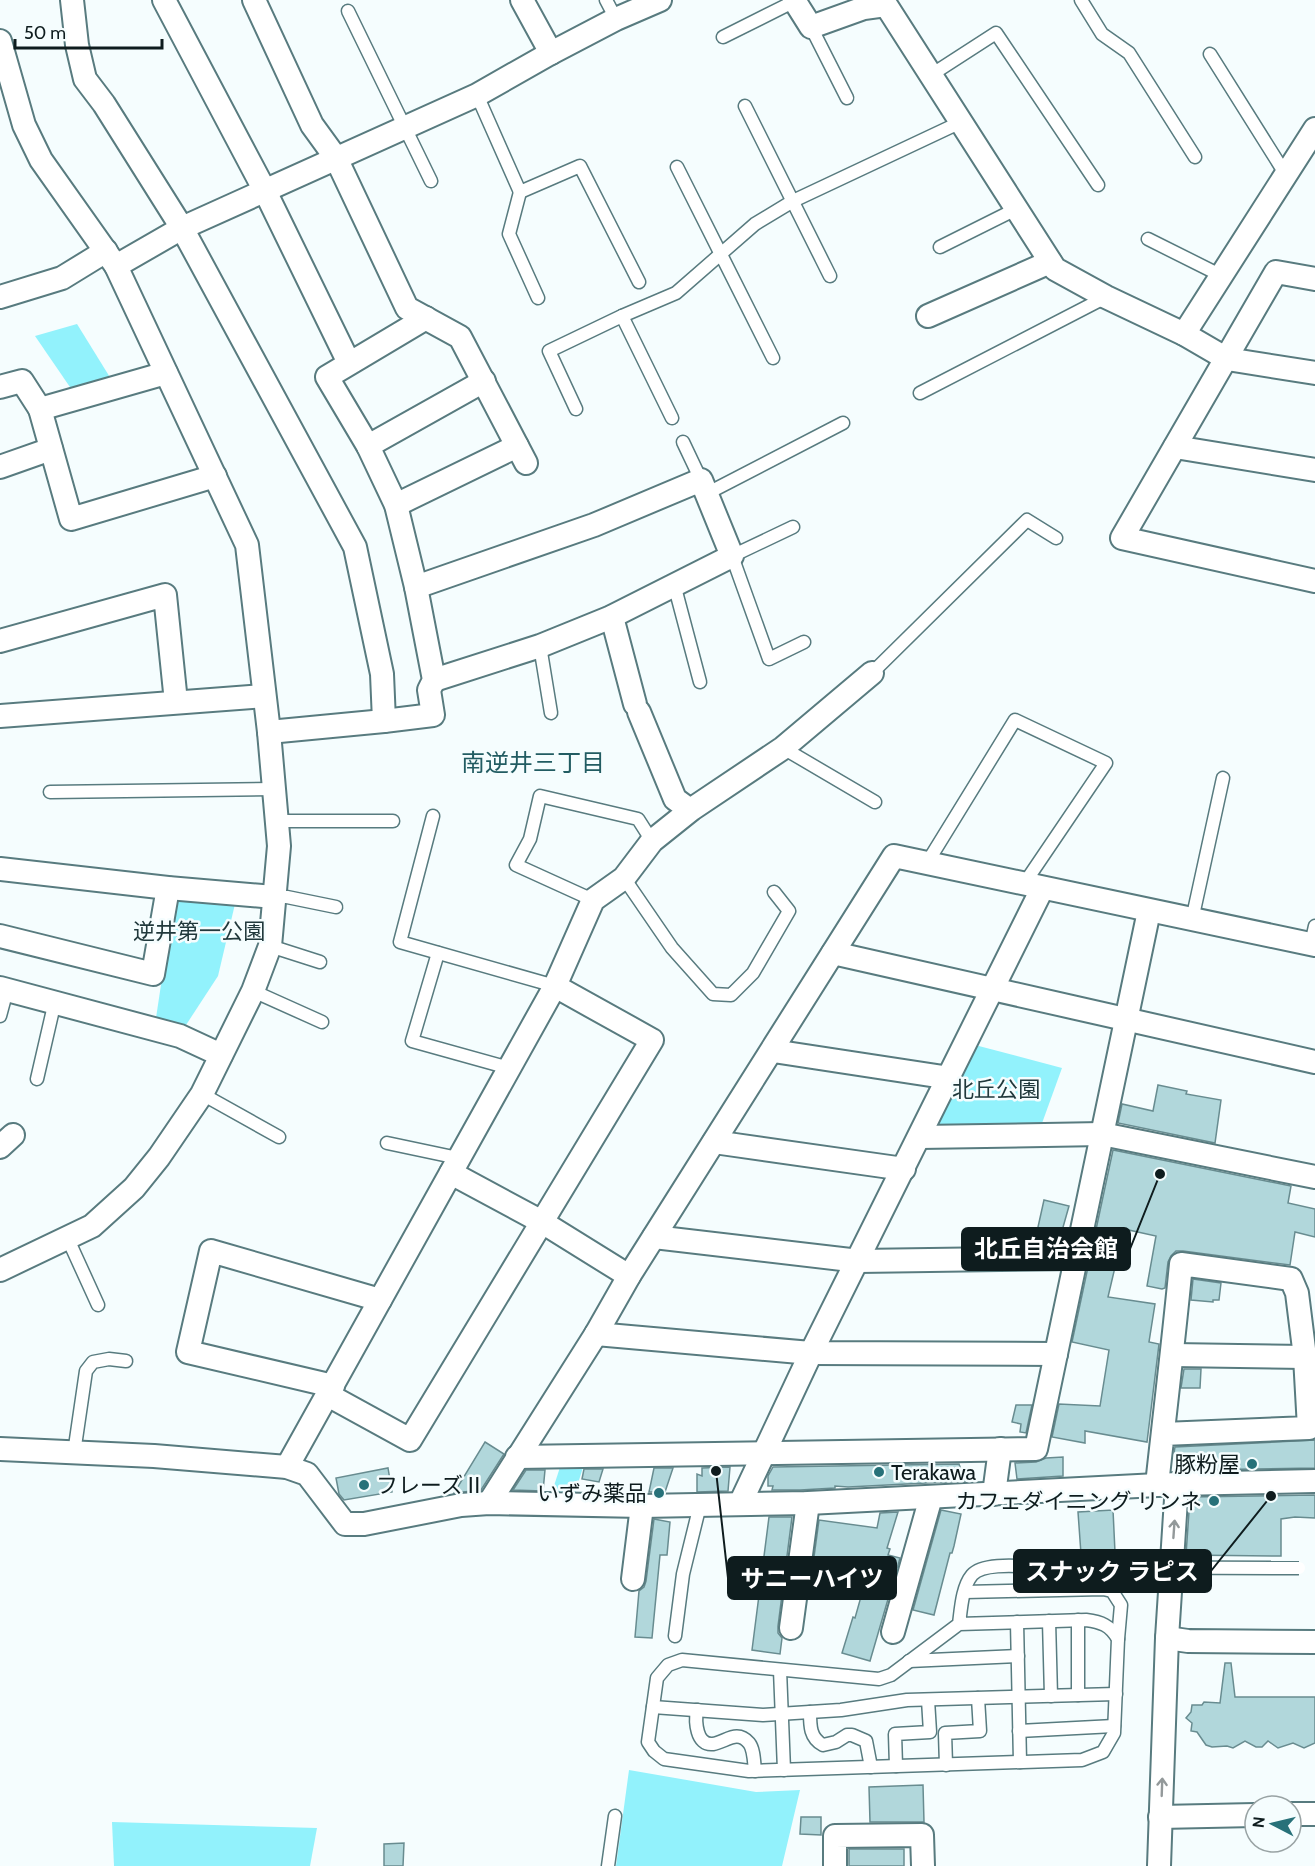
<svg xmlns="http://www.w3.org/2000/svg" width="1315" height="1866" viewBox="0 0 1315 1866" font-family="Cabin,'Noto Sans JP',sans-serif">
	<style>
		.green { fill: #92f2fc }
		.building { fill: #b1d7db; stroke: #688c90; stroke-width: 1.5 }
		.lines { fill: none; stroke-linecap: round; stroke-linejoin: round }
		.lane-casing { stroke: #587b7f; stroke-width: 15 }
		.street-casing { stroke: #587b7f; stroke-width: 26 }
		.lane { stroke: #fff; stroke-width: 12 }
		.street { stroke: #fff; stroke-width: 22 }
		.lane-bridge-casing { stroke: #587b7f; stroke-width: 15; stroke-linecap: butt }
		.lane-bridge { stroke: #fff; stroke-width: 12 }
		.oneway { stroke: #93999a }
		.poi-dot { fill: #277179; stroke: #f5fdfe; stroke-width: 2 }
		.labels { text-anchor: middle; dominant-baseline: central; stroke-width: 5; stroke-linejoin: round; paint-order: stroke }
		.park-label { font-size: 22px; fill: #21393c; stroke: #f5fdfe }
		.poi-label { font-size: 22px; fill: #0e1c1e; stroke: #f5fdfe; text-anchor: end }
		.neighbourhood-label { font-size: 24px; fill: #225c62; stroke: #f5fdfe }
		.leader { fill: none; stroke: #0e1c1e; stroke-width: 2 }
		.callout-dot { fill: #0e1c1e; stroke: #f5fdfe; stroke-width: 2 }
		.callout { fill: #0e1c1e; stroke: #0e1c1e; stroke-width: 2 }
		.callout-label { font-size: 24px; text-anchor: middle; font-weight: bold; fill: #fff }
	</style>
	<rect width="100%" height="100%" fill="#f5fdfe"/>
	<g class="green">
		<path d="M77,324L111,379L72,390L35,336Z"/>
		<path d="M183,898L235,904L218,976L186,1025L156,1018L173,905Z"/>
		<path d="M975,1045L1062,1068L1041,1126L933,1127Z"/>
		<path d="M563,1458H586L574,1496L551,1495Z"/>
		<path d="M629,1770L756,1792L800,1790L782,1866H616Z"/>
		<path d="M112,1822L317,1828L310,1866H114Z"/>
	</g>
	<g class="building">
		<path d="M1158,1085L1187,1091L1186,1094L1221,1100L1215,1143L1118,1123L1122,1104L1153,1111Z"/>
		<path d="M1113,1150L1291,1186L1288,1203L1315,1209V1237L1295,1232L1290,1265L1183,1251H1176L1171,1256L1168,1262L1165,1288L1162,1289L1147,1286L1156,1236L1124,1229L1108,1297L1155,1304L1149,1342L1159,1344L1147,1442L1085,1431V1443L1052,1437L1059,1404L1100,1406L1109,1350L1072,1342Z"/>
		<path d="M1044,1200L1069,1206L1058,1245H1034Z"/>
		<path d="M1193,1279L1221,1283L1219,1300H1213V1302L1191,1300Z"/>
		<path d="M1184,1369H1201L1200,1388H1181Z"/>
		<path d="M1016,1405H1032L1026,1433L1020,1432L1021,1424L1012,1422Z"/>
		<path d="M1315,1440V1468L1188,1470V1467H1180L1174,1453L1175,1447Z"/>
		<path d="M485,1442L504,1454L481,1490L454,1493Z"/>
		<path d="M1063,1457V1476L1017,1479L1015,1463L1036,1462L1046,1458Z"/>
		<path d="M959,1464L965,1481L848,1487L835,1486V1488L800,1490H772L773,1486H768V1476L773,1467Z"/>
		<path d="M730,1467L728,1491L697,1492V1474L702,1476V1468Z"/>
		<path d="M388,1468L392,1492L344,1500L339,1494L336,1478Z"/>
		<path d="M654,1468H673L665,1492H649Z"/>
		<path d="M584,1469H603L599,1482L582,1479Z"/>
		<path d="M526,1470H545L543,1491L513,1490Z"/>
		<path d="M1315,1495V1518L1295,1517L1281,1519V1556L1186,1555L1190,1497Z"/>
		<path d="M941,1510L961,1514L954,1546L952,1553H950L934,1615L913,1610Z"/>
		<path d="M1113,1510L1115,1552L1081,1554L1078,1512Z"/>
		<path d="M898,1512L887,1548L890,1549L888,1555L900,1558L870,1661L842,1653L853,1617L855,1618L868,1572L831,1567V1564L823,1562L824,1558L814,1557L819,1520L877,1528L880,1513Z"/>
		<path d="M769,1517H792L778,1626V1633L782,1638L780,1654L752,1650Z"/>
		<path d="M654,1519L670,1522L667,1555H660L652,1638L635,1637L639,1591L644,1587L646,1581Z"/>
		<path d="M1225,1663H1231L1235,1697H1315V1743L1304,1748L1293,1743L1278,1748L1268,1741L1262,1747H1256L1245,1741L1233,1748L1227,1746L1212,1747L1206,1745L1197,1732L1191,1731L1192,1723L1186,1718L1191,1712L1192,1705H1202L1204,1702L1220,1703Z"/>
		<path d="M923,1785L924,1822H870L869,1787Z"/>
		<path d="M801,1817H821V1835L800,1834Z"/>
		<path d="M404,1843L403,1866H384V1844Z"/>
		<rect x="849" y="1849" width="55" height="17"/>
	</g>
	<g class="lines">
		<defs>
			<g id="lane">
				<path d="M606,0L616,19"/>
				<path d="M1081,0L1102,34L1129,53L1195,157"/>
				<path d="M348,11L431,181"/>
				<path d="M811,27L847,98"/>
				<path d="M723,37L795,1"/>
				<path d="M1210,54L1286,175"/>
				<path d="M931,75L996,33L1098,185"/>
				<path d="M477,95L520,192L580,166L639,282"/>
				<path d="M745,106L830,276"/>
				<path d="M677,167L773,358"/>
				<path d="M520,192L509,234L538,298"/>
				<path d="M1148,239L1220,275"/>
				<path d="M940,247L1016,209"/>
				<path d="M622,316L672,418"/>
				<path d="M920,393L1106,297"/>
				<path d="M576,409L549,351L622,316L676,293L755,224L793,201L961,122"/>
				<path d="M683,442L701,480"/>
				<path d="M706,494L843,423"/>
				<path d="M793,527L732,556L769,659L804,642"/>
				<path d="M674,584L700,682"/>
				<path d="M540,646L551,713"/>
				<path d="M872,673L1027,520L1056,538"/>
				<path d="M783,748L875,802"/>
				<path d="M50,792L275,789"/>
				<path d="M433,816L400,942L555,986"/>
				<path d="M277,821H393"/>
				<path d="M927,863L1015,720L1106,763L1024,884"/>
				<path d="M624,878L672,948L713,994L731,995L753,973L789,911L774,892"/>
				<path d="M274,897H287L336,907"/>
				<path d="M593,900L516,865L530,839L540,796L638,819L652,841"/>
				<path d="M1192,920L1223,778"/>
				<path d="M1311,944L1315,926"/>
				<path d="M270,946L320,962"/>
				<path d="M438,953L412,1041L509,1068"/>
				<path d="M253,991L322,1022"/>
				<path d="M0,1016L7,990"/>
				<path d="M37,1079L55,1001"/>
				<path d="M202,1094L279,1137"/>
				<path d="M387,1143L458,1158"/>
				<path d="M67,1237L98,1305"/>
				<path d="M74,1453L86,1371L93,1362L109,1359L126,1361"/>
				<path d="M965,1592L1103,1589L1112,1591L1121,1605L1118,1639"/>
				<path d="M1078,1620V1695"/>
				<path d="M1049,1621L1051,1696"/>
				<path d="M1017,1622L1020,1762"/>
				<path d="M959,1624L1086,1620C1101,1622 1110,1625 1118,1639L1114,1733L1103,1752L1082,1760L749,1771L664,1759L654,1751L648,1742L657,1678L668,1665L682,1660L879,1679L891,1675L959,1624C961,1609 962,1587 972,1575C984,1561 1027,1567 1045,1567"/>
				<path d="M675,1636L683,1574L700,1505"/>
				<path d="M909,1661L1018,1656"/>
				<path d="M780,1670L784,1770"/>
				<path d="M653,1707L763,1715L841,1710L907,1700L1116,1694"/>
				<path d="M697,1710C695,1721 696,1746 713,1744C726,1742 737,1729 749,1743C754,1749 754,1762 755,1771"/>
				<path d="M810,1712C810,1726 810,1738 823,1745L836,1742L847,1735H852L866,1741L871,1767"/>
				<path d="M1019,1731L1114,1726"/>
				<path d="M946,1765L945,1733L980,1731L978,1698"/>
				<path d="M896,1766L895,1734L930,1732L928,1700"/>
				<path d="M608,1866L615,1816"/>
			</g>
			<g id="street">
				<path d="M72,0L77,45L85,79L104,104L182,228L355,547L382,674L384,721"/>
				<path d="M164,0L265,191L349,363"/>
				<path d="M254,0L312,125L336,158L407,308L460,337L526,463"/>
				<path d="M522,0L551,53"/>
				<path d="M794,0L811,27L864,8L886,5L1055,269L1106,297L1184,334L1227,359L1315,373"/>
				<path d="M0,41L24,125L41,160L116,266L247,545L269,732L279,846L270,946L253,991L202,1094L159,1157L134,1188L92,1226L0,1270"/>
				<path d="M116,266L182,228L477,95L551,53L616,19L660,0"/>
				<path d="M1315,279L1276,272L1122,538L1315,581"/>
				<path d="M0,297L62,278L106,251"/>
				<path d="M928,316L1050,262"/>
				<path d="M1184,334L1315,129"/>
				<path d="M166,373L40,409L71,519L215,476"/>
				<path d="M0,387L22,381L40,409"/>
				<path d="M368,446L484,381"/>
				<path d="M1175,447L1315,470"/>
				<path d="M0,467L51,449"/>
				<path d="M396,505L517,446"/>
				<path d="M416,587L594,525L701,480L732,556L609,618L540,646L434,680"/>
				<path d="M612,617L635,704"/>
				<path d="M0,641L165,595L176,702"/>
				<path d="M639,712L675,799L690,810"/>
				<path d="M0,716L264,696"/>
				<path d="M269,732L384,721L433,715L429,690L434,680L416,587L396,505L368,446L327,377L426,318"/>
				<path d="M0,869L168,888L274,897"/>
				<path d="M0,936L153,974L168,888"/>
				<path d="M833,953C994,988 1154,1027 1315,1062"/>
				<path d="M0,988L180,1036L221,1055"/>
				<path d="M773,1051L950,1078"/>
				<path d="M920,1137L1102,1134L1315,1177"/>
				<path d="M714,1142L904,1169"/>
				<path d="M0,1147L13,1135"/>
				<path d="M451,1173L542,1222L629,1276"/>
				<path d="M654,1237L859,1261L1075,1258"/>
				<path d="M596,1334L811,1353L1056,1354"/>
				<path d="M1173,1355L1305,1357"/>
				<path d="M333,1386L188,1352L211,1251L380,1300"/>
				<path d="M328,1395L410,1440L652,1040L555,986"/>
				<path d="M0,1449L154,1456L287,1467L307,1474L345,1524H364L461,1505L489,1503L642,1506L808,1503L1177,1484L1315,1481"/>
				<path d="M517,1457L1036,1449L1149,911"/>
				<path d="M287,1467L555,986L593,900L624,878L652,841L692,809L783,748L872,673"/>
				<path d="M1157,1485C1165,1411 1174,1338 1181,1264L1291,1279L1297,1293L1305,1357L1309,1428L1163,1434"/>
				<path d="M994,1494L1000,1449"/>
				<path d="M489,1503L596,1334L629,1276L894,856L1315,945"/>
				<path d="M740,1504L811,1353L1042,889"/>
				<path d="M633,1579L642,1506"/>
				<path d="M791,1628L808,1503"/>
				<path d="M893,1632L931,1497"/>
				<path d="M1167,1638L1188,1641L1315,1642"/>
				<path d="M1291,1814H1315"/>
				<path d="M1160,1817L1255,1815"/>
				<path d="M835,1866V1836L922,1835L923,1866"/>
				<path d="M1159,1866L1167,1638L1177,1484"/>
			</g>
		</defs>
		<use href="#lane" class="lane-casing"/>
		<use href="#street" class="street-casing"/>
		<use href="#lane" class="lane"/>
		<use href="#street" class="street"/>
		<defs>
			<path id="lane-bridge" d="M1045,1567L1299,1568"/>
		</defs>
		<use href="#lane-bridge" class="lane-bridge-casing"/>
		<use href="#lane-bridge" class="lane-bridge"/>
	</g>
	<defs><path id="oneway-shaft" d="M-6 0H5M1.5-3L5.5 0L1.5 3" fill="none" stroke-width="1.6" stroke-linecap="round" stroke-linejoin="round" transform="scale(1.5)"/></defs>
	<g class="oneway">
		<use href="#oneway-shaft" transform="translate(1174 1529) rotate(-86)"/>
		<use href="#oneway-shaft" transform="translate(1162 1787) rotate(-88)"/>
	</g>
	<g class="poi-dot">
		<circle cx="1252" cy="1464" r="6"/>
		<circle cx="879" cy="1472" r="6"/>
		<circle cx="364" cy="1485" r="6"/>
		<circle cx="659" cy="1493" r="6"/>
		<circle cx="1214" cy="1501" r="6"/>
	</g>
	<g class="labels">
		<g class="park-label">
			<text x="199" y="931">逆井第一公園</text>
			<text x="996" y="1089">北丘公園</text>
		</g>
		<g class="poi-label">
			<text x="1240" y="1464">豚粉屋</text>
			<text x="891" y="1472" text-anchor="start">Terakawa</text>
			<text x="376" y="1485" text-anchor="start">フレーズⅡ</text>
			<text x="647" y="1493">いずみ薬品</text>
			<text x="1202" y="1501">カフェダイニング リンネ</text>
		</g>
		<g class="neighbourhood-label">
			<text x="533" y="762">南逆井三丁目</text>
		</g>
	</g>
	<path class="leader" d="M1160 1174L1130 1249M1271 1496L1211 1571M716 1471L728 1578"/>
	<g class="callout-dot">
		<circle cx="1160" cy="1174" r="6"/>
		<circle cx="1271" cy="1496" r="6"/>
		<circle cx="716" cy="1471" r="6"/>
	</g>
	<g class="callout">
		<rect x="962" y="1228" width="168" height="42" rx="6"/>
		<rect x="1014" y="1550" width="197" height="42" rx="6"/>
		<rect x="728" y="1557" width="168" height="42" rx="6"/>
	</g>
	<g class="callout-label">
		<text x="1046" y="1257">北丘自治会館</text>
		<text x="1112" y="1580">スナック ラピス</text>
		<text x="812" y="1587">サニーハイツ</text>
	</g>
	<g transform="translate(1273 1824) rotate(277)"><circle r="28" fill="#f5fdfe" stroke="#99a3a4" stroke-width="1.5"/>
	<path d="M0-4.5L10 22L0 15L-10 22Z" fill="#277179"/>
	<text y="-9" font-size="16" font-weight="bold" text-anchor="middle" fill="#0e1c1e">N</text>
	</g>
	<path d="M15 39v9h147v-9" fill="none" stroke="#0e1c1e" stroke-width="3"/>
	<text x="24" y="39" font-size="18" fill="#0e1c1e" stroke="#f5fdfe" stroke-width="4.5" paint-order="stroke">50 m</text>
</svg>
